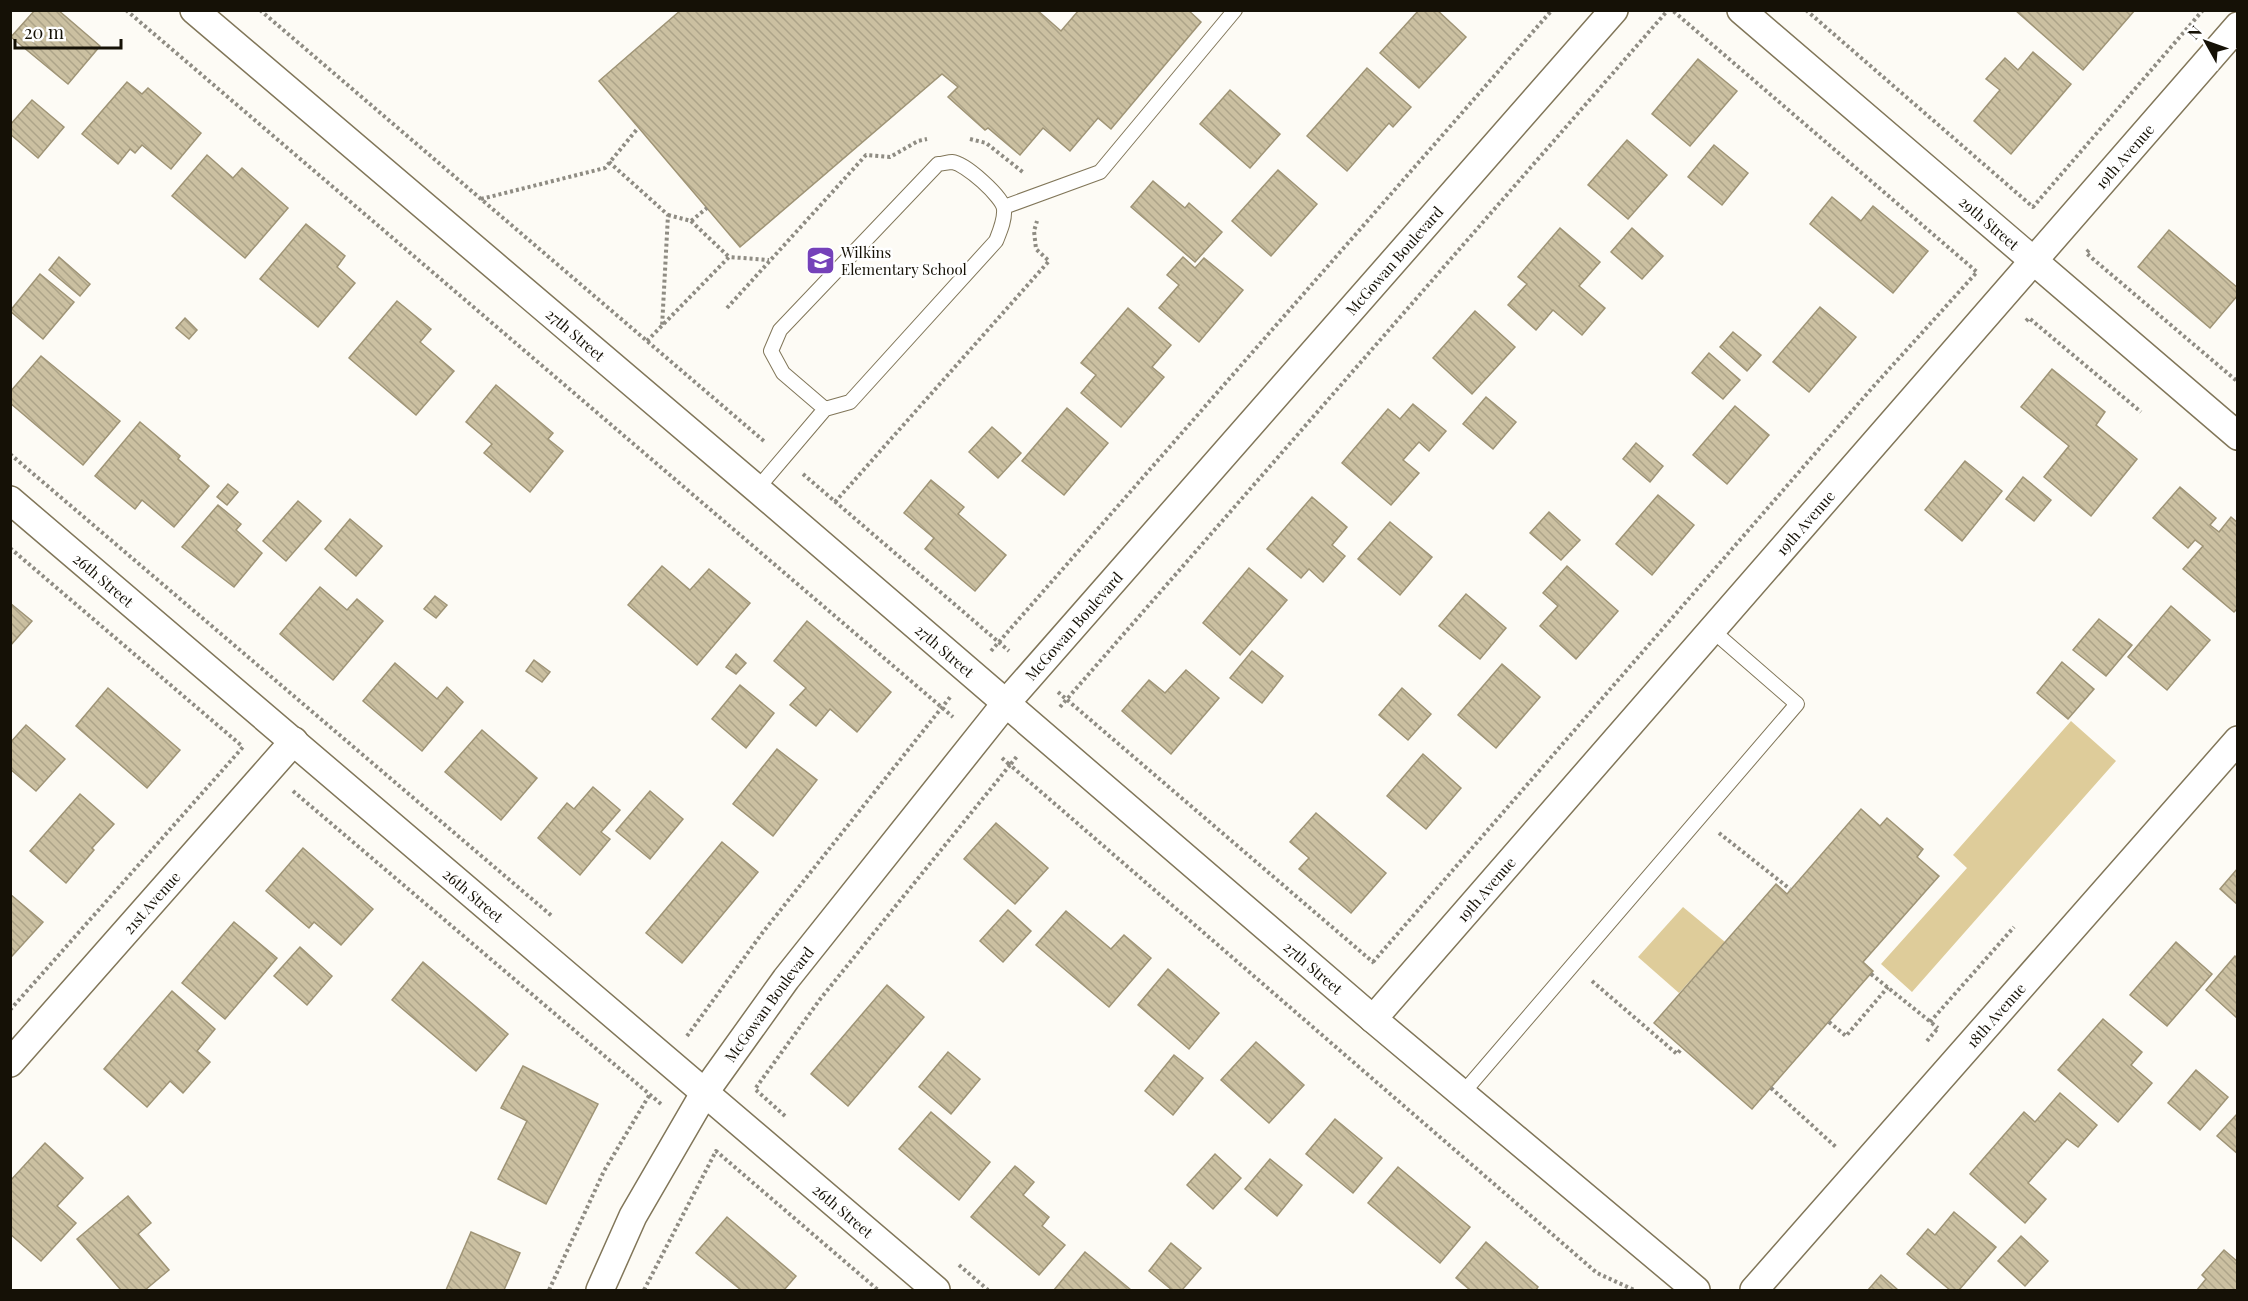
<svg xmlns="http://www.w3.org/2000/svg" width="2248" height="1301" viewBox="0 0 2248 1301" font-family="'Playfair Display',serif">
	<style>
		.park { fill: #decc9a }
		.building { fill: url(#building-back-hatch); stroke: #9f9476; stroke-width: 1.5 }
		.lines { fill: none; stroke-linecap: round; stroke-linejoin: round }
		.lane-casing { stroke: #817659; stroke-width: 16 }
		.street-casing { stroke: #817659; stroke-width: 30 }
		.path { stroke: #8f8c83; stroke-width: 4; stroke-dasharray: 3 3; stroke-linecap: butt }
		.lane { stroke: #fff; stroke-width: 14 }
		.street { stroke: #fff; stroke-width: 27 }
		.labels { text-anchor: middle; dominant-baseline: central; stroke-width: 5; stroke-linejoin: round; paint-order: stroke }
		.street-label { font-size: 15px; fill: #151106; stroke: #fff }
		.poi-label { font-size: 15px; fill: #151106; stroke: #fff; text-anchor: start }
	</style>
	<defs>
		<pattern id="building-back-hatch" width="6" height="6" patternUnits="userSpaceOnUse" patternTransform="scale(1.5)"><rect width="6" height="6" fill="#cbc0a1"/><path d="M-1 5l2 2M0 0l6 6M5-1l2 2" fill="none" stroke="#ada489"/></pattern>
	</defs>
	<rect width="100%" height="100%" fill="#fdfbf5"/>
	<g class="park">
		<path d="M2071,721L2116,761L1912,992L1881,964L1967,868L1953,855Z"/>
		<path d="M1683,907L1725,942L1679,993L1638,957Z"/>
	</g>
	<g class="building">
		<path d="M35,10H58L100,46L68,84L11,37Z"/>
		<path d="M681,10H1037L1061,31L1079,10H1188L1201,22L1111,129L1098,118L1070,151L1043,128L1020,155L988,128L985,130L948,97L958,87L942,74L740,247L599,81Z"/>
		<path d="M1419,10H1437L1466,37L1419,88L1380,53Z"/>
		<path d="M2015,10H2135L2083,70Z"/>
		<path d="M2033,52L2071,84L2011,154L1974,121L2000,90L1986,79L2005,58L2018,70Z"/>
		<path d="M1698,59L1737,91L1690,146L1652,114Z"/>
		<path d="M1367,68L1411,107L1393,127L1389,123L1347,171L1307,136Z"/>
		<path d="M127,82L142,94L148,88L201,133L171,169L142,145L135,153L130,149L118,164L82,134Z"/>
		<path d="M1230,90L1280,134L1250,168L1200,124Z"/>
		<path d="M32,100L64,127L38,158L10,134V125Z"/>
		<path d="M1627,140L1667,175L1628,219L1588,185Z"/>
		<path d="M1714,145L1748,173L1722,205L1688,177Z"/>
		<path d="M207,155L233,178L242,168L288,208L245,258L172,196Z"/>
		<path d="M1278,170L1317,204L1271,256L1232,221Z"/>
		<path d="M1153,181L1185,208L1189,203L1222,232L1195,262L1131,207Z"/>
		<path d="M1832,197L1861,221L1873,206L1928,251L1893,293L1810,224Z"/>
		<path d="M306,224L345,256L337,267L355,283L318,327L260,279Z"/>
		<path d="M1560,228L1600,262L1579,286L1605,308L1582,335L1553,310L1536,330L1508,305L1527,284L1518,277Z"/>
		<path d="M1632,228L1663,256L1642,279L1611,252Z"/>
		<path d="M2169,230L2238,288V295L2210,328L2138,267Z"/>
		<path d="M59,257L90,284L80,296L49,270Z"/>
		<path d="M1183,257L1195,268L1204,258L1243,290L1199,342L1159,308L1179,285L1167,275Z"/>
		<path d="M40,274L74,302L43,339L10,311Z"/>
		<path d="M397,301L431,329L420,342L454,371L416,415L349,358Z"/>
		<path d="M1820,307L1856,337L1809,392L1773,362Z"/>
		<path d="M1128,308L1171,345L1152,367L1164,377L1121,427L1081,393L1096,375L1081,363Z"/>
		<path d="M1475,311L1515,347L1472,394L1433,358Z"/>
		<path d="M185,318L197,330L189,339L176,328Z"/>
		<path d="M1733,332L1761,355L1747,371L1720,347Z"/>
		<path d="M1709,353L1740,380L1723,399L1692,373Z"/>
		<path d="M41,356L120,421L83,465L10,403V392Z"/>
		<path d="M2052,369L2105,412L2096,425L2137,459L2091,516L2044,477L2069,446L2021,407Z"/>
		<path d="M496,385L553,433L548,439L563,451L530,492L484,453L492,444L466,422Z"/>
		<path d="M1486,397L1516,422L1493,449L1463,424Z"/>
		<path d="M1413,404L1446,431L1429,451L1419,442L1403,460L1419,473L1391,505L1342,463L1388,409L1400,419Z"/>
		<path d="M1735,406L1769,435L1727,484L1693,455Z"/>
		<path d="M1067,408L1108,443L1064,495L1022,461Z"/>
		<path d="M140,422L180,456L178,459L209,486L174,527L142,500L135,509L95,476Z"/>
		<path d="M992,427L1021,453L998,478L969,452Z"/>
		<path d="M1636,443L1663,466L1650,482L1623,459Z"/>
		<path d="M1965,461L2002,491L1962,541L1925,510Z"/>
		<path d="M2023,477L2051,500L2034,521L2006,499Z"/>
		<path d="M931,480L964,507L958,514L1006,555L975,591L925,549L934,538L904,513Z"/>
		<path d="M228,484L238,492L227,505L217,497Z"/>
		<path d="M2180,487L2216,518L2210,525L2219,532L2231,517L2238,523V608L2234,612L2183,569L2203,546L2195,540L2188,548L2153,518Z"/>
		<path d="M1658,495L1694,525L1652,575L1616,544Z"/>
		<path d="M1312,497L1347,527L1332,545L1345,556L1323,582L1309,569L1301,578L1267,549Z"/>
		<path d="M298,501L321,521L286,561L263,541Z"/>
		<path d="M218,505L241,524L236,530L262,553L234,587L182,547Z"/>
		<path d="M1549,512L1580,540L1561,560L1530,533Z"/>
		<path d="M350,519L382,546L356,576L325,549Z"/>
		<path d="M1390,522L1432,557L1400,595L1358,559Z"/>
		<path d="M662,566L690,590L709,569L750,603L697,665L628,605Z"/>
		<path d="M1567,566L1618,611L1576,659L1540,626L1558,606L1543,593Z"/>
		<path d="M1249,568L1287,600L1240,655L1203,623Z"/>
		<path d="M320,587L347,610L357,599L383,621L333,680L280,634Z"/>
		<path d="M1466,594L1506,628L1480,659L1439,626Z"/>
		<path d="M435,596L447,605L436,618L424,609Z"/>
		<path d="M10,603L32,621L10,646Z"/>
		<path d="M2171,606L2210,640L2167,690L2128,657Z"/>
		<path d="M2099,619L2132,645L2106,676L2073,650Z"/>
		<path d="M807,621L891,692L857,732L830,709L816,726L790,705L806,688L774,661Z"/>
		<path d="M1252,651L1283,676L1262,703L1230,678Z"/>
		<path d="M736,654L746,663L736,674L726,667Z"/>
		<path d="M534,660L550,672L542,682L526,671Z"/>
		<path d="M2062,662L2094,689L2068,719L2037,693Z"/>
		<path d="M395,663L437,699L447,687L463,702L422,751L363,701Z"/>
		<path d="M1502,664L1540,697L1496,748L1458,715Z"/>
		<path d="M1186,670L1219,698L1171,754L1122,711L1149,680L1165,693Z"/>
		<path d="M740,685L774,713L746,748L712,719Z"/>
		<path d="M108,688L180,750L147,788L76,726Z"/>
		<path d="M1402,688L1431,714L1408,740L1379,715Z"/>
		<path d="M26,725L65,759L36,791L10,769V743Z"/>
		<path d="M482,730L537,778L501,820L445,772Z"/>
		<path d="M777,749L817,780L773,836L733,804Z"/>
		<path d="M1423,754L1461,788L1426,829L1387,796Z"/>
		<path d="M593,787L620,810L601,832L610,839L580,875L538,838L567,803L574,809Z"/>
		<path d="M650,791L683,819L650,859L616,831Z"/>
		<path d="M80,794L114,824L92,848L94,850L66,883L30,851Z"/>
		<path d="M1861,809L1880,826L1887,818L1923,849L1917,857L1939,876L1863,962L1873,971L1752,1109L1654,1023L1776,884L1787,894Z"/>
		<path d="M1316,813L1386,873L1351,913L1299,869L1309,858L1290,842Z"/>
		<path d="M996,823L1048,868L1015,904L964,859Z"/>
		<path d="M722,842L758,872L682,963L646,933Z"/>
		<path d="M303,848L373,909L341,945L314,922L309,928L266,891Z"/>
		<path d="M2238,868V905L2220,889Z"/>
		<path d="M10,894L43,922L12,956L10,955Z"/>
		<path d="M1008,910L1031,931L1003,962L980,941Z"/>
		<path d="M1066,911L1111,949L1124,935L1151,958L1109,1007L1036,945Z"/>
		<path d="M234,922L277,958L225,1019L182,983Z"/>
		<path d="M2176,942L2212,974L2167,1026L2130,995Z"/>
		<path d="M300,947L332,976L307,1005L274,976Z"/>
		<path d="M2235,956L2238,958L2237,1018L2206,990Z"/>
		<path d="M423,962L508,1034L476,1071L392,1000Z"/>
		<path d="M1168,969L1219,1013L1189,1049L1138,1005Z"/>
		<path d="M887,985L924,1017L848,1106L811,1074Z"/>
		<path d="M172,991L215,1029L197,1051L210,1062L183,1093L170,1081L147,1107L104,1069Z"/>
		<path d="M2103,1019L2142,1052L2131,1065L2152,1083L2118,1122L2058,1070Z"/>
		<path d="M1256,1042L1304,1085L1269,1123L1221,1080Z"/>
		<path d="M948,1052L980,1079L951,1114L919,1087Z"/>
		<path d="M1174,1055L1203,1078L1173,1115L1145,1091Z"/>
		<path d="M523,1066L598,1104L546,1204L498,1179L527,1121L501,1108Z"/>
		<path d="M2196,1070L2228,1097L2200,1130L2168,1103Z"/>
		<path d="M2060,1093L2097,1125L2078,1147L2067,1139L2028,1183L2046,1199L2025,1223L1970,1174L2024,1112L2035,1122Z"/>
		<path d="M931,1112L990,1162L959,1200L899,1149Z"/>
		<path d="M2238,1113V1154L2217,1136Z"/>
		<path d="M1335,1119L1382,1158L1353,1193L1306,1154Z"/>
		<path d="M45,1143L83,1178L57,1206L76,1223L41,1261L10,1234V1181Z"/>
		<path d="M1215,1154L1241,1178L1213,1209L1187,1185Z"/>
		<path d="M1270,1159L1302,1185L1277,1216L1245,1189Z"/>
		<path d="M1015,1166L1034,1182L1023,1195L1049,1217L1042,1226L1065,1245L1039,1275L971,1217Z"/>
		<path d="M1398,1167L1470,1227L1440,1263L1368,1203Z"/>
		<path d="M128,1196L151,1223L138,1234L169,1270L145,1290H121L77,1239Z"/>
		<path d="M1954,1212L1996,1247L1959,1290H1950L1907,1254L1928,1229L1935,1235Z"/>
		<path d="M727,1217L796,1276L784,1290H741L696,1253Z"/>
		<path d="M471,1232L520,1253L504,1290H446Z"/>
		<path d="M2021,1236L2048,1261L2025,1286L1998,1261Z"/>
		<path d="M1486,1242L1538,1287L1536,1290H1470L1456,1278Z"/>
		<path d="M1171,1243L1201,1268L1182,1290H1172L1149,1271Z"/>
		<path d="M2224,1250L2238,1262V1290H2197L2206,1279L2202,1275Z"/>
		<path d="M1085,1252L1131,1290H1054Z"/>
		<path d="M1881,1275L1898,1290H1868Z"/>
	</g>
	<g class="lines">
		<defs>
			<g id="lane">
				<path d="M1004,207L1100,172L1235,10"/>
				<path d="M757,489L825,409L850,402L996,241C1000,231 1005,220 1004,209C1003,197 965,163 952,162C948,162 942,164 938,164L780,330L771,351L783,373L825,409"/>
				<path d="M1462,1094L1797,704L1713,631"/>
			</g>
			<g id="street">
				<path id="s1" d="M194,10L757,489L1373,1019L1696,1290"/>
				<path id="s2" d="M1741,10L2238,436"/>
				<path id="s3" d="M10,500L936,1290"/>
				<path id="s4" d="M1373,1019L2238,26"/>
				<path id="s5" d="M10,1063L294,741"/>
				<path id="s6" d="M600,1290L633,1216L705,1092L786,979L1006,703L1614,10"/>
				<path id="s7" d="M1754,1290L2238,740"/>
			</g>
		</defs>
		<use href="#lane" class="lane-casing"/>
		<use href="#street" class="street-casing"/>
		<g class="path">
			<path d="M126,10L953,717"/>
			<path d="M260,10L765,442"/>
			<path d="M1806,10L2033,207L2203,10"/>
			<path d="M970,139L986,143L1024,173"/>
			<path d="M609,162L668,215L662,327"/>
			<path d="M481,199L605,168L638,128"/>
			<path d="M668,215L691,221L707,208"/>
			<path d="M691,221L729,257"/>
			<path d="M2089,250L2086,253L2238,382"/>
			<path d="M727,308L866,155L890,157L918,141L927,139"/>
			<path d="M2026,321L2029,318L2141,412"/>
			<path d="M647,341L729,257L769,260"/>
			<path d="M10,454L553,917"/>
			<path d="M803,474L1009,651"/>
			<path d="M835,502L1049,261L1036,249L1034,231L1037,221"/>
			<path d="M10,548L242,746"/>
			<path d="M991,651L1552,10"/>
			<path d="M1058,692L1374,963"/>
			<path d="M1060,707L1668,10"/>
			<path d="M1002,758L1010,765L1018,755"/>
			<path d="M293,791L661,1104"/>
			<path d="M1719,833L1790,889"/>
			<path d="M1373,962L1872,388L1977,272L1672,10"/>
			<path d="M1871,974L1938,1028"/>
			<path d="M1592,981L1677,1054L1682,1048"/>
			<path d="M10,1010L243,747"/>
			<path d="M1829,1022L1846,1036L1888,987"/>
			<path d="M1930,1022L2014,927"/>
			<path d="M687,1036L763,932L951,696"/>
			<path d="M1927,1041L1938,1028"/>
			<path d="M1771,1088L1837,1148"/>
			<path d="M785,1116L755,1089L821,998L1010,765L1597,1273L1634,1290"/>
			<path d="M959,1265L988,1290"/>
			<path d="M549,1290L604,1171L650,1094"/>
			<path d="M644,1290L716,1151L878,1290"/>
		</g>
		<use href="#lane" class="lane"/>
		<use href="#street" class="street"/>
	</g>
	<defs>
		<symbol id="school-square" viewBox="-11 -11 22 22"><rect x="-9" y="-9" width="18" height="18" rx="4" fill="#7541b9" stroke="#fff"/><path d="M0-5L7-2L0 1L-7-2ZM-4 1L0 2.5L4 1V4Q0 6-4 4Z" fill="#fff"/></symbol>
	</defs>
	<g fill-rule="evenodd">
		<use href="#school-square" x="804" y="244" width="33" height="33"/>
	</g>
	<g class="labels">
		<g class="street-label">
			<text stroke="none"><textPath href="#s4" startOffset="1144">19th Avenue</textPath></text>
			<text stroke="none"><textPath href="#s2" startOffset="327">29th Street</textPath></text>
			<text stroke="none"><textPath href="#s6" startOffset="1305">McGowan Boulevard</textPath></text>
			<text stroke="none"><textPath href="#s1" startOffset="501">27th Street</textPath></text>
			<text stroke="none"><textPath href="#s4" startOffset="658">19th Avenue</textPath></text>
			<text stroke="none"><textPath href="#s3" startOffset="123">26th Street</textPath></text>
			<text stroke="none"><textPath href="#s6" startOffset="819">McGowan Boulevard</textPath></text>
			<text stroke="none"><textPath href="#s1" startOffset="987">27th Street</textPath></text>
			<text stroke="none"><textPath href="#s4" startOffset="172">19th Avenue</textPath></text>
			<text stroke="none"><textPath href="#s3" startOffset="609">26th Street</textPath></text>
			<text stroke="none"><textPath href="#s5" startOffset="214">21st Avenue</textPath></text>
			<text stroke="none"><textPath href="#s1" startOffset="1473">27th Street</textPath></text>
			<text stroke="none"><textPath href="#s6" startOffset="333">McGowan Boulevard</textPath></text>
			<text stroke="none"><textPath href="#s7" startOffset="366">18th Avenue</textPath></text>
			<text stroke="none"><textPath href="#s3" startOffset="1095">26th Street</textPath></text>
		</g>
		<g class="poi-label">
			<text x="841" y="252">Wilkins<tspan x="841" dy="17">Elementary School</tspan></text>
		</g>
	</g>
	<rect width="2248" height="1301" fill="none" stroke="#151106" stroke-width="24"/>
	<g transform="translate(2206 42) rotate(310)" stroke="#ffffff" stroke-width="4.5" paint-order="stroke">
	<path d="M0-4.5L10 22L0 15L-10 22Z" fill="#151106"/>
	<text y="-9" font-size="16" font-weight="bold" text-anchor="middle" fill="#151106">N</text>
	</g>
	<path d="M15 39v9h106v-9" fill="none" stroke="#151106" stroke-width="3"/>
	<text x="24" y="39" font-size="18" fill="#151106" stroke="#ffffff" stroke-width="4.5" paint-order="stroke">20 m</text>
</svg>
